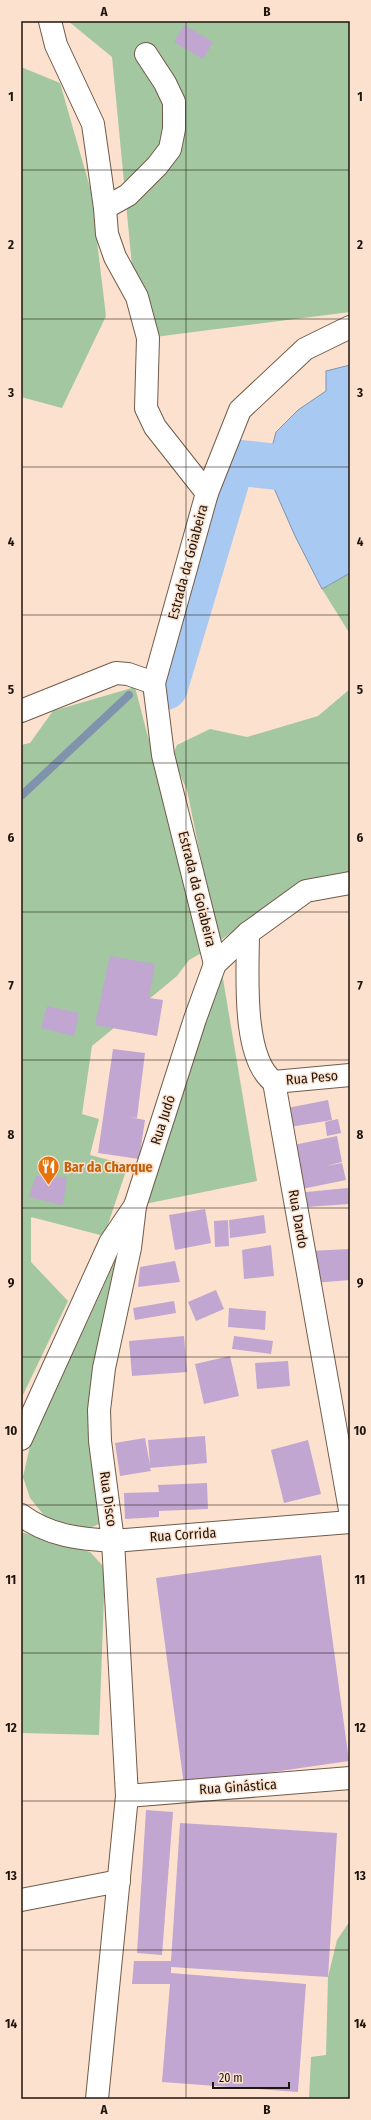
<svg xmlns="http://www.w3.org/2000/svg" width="371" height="2120" viewBox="0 0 371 2120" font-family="'Fira Sans Condensed',sans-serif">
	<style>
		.green { fill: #a2c7a1 }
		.water { fill: #a8c9f1; stroke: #7f93ad }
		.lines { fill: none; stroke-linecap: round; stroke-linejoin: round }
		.stream { stroke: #7f93ad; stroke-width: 8 }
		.river { stroke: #a8c9f1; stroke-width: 46 }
		.building { fill: #c0a6d1 }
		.minor-casing { stroke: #715b4a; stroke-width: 24 }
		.minor { stroke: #fff; stroke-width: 22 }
		.grid { fill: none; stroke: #1e150e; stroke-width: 1; stroke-opacity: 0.55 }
		.labels { text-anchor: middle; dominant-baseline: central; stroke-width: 3; stroke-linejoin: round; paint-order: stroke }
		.street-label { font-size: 14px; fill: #1e150e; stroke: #fce2ce }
		.food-label { font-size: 14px; font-weight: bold; fill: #c56008; stroke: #fce2ce; text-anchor: start }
		.neatline { fill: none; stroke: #1e150e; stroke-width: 1.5 }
		.grid-label { font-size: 13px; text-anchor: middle; font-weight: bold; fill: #1e150e }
	</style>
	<rect width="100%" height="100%" fill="#fce2ce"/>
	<g class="green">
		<path d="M68,21H350V312L139,339L112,57Z"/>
		<path d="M21,67L60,83L91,191L106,316L62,408L21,397Z"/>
		<path d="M350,573V634L322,589Z"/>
		<path d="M135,687L148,737L164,782L205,951L189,960L177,976L92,1046L82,1114L99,1119L90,1155L128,1165L104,1236L31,1217V1262L68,1301L21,1399V745L30,743L53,711Z"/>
		<path d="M350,689V877L304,880L218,942L187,790L172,756L177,745L210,729L247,737L318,716Z"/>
		<path d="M221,967L257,1181L145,1204Z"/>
		<path d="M123,1244L106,1308V1521L90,1528L47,1519L30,1498L23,1477L30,1446Z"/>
		<path d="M21,1532L90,1552L105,1568L99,1735L21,1733Z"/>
		<path d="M350,1921V2099H309L311,2057L326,2055L328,1977L337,1940Z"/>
	</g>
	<path class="water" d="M350,365V573L322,589L295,536L266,470L276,432L298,410L326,391V371Z"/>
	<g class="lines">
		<path class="stream" d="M21,796L129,695"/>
		<path class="river" d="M165,687L232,462L350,475"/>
	</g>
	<g class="building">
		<path d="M184,25L213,42L203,59L174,42Z"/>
		<path d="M110,956L155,964L149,998L163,1000L157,1036L95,1025Z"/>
		<path d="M47,1006L79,1013L74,1036L41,1028Z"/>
		<path d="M113,1049L145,1053L137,1118L129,1117L145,1120L139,1159L98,1153Z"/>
		<path d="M328,1100L332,1120L290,1127L287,1108Z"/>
		<path d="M338,1119L341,1133L327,1136L325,1122Z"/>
		<path d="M337,1136L342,1162L326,1166L342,1163L346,1180L297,1190L289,1146Z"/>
		<path d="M36,1176L67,1177L63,1205L29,1197Z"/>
		<path d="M348,1188L349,1204L307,1207L306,1192Z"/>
		<path d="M205,1209L211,1243L175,1250L169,1215Z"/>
		<path d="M264,1215L266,1233L230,1238L229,1220Z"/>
		<path d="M228,1220L229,1246L215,1247L214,1221Z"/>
		<path d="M271,1245L274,1276L244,1279L242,1250Z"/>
		<path d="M350,1249V1280L313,1283L308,1251Z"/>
		<path d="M175,1261L180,1282L138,1287L140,1267Z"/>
		<path d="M216,1290L224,1309L196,1321L188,1302Z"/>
		<path d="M174,1301L176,1313L135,1320L133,1308Z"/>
		<path d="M229,1308L266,1311L265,1330L228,1327Z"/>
		<path d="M184,1336L187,1372L132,1376L129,1341Z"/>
		<path d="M234,1336L273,1341L271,1354L232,1349Z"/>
		<path d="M230,1356L239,1396L204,1404L195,1364Z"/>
		<path d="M288,1361L290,1386L257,1389L255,1363Z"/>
		<path d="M205,1436L207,1463L150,1468L151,1471L120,1476L115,1443L145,1438L150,1465L148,1440Z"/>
		<path d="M308,1440L321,1494L284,1503L271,1450Z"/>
		<path d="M207,1483L208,1509L159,1511V1517L125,1519L124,1493L159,1492L158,1485Z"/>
		<path d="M321,1555L349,1761L184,1785L156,1578Z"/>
		<path d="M146,1810L173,1812L162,1955L137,1953Z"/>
		<path d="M180,1823L337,1833L328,1977L171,1967V1973L306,1984L298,2092L162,2082L170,1984H132L134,1961H171Z"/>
	</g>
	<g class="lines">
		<defs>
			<g id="minor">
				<path d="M50,21L56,45L93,124L105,208L107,234L115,257L137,297L148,338L146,408L155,427L207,493L154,683L163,755L215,964"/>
				<path d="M105,208L128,195L157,166L170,149L174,129V102L165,83L146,54"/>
				<path d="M207,493L240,410L305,349L350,327"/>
				<path d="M21,711L116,673L128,674L154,683"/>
				<path d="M248,933C248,970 241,1058 274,1082L350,1510"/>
				<path d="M274,1082L350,1075"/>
				<path d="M21,1439L110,1243L135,1206L195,1019L215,964L248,933L306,891L350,883"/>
				<path d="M21,1515C49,1536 80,1539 113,1541L350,1522"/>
				<path d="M127,1796L350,1778"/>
				<path d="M21,1900L119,1881"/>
				<path d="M97,2099L127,1796L113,1541L100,1441L99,1410L104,1368L130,1248L135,1206"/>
			</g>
		</defs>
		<use href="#minor" class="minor-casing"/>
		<use href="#minor" class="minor"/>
	</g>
	<path class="grid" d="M186,21V2099M21,170H350M21,319H350M21,467H350M21,615H350M21,763H350M21,912H350M21,1060H350M21,1208H350M21,1357H350M21,1505H350M21,1653H350M21,1801H350M21,1950H350"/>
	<defs>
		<symbol id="restaurant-pin" viewBox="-11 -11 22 30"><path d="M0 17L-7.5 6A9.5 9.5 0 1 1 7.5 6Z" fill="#e8710a" stroke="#fce2ce"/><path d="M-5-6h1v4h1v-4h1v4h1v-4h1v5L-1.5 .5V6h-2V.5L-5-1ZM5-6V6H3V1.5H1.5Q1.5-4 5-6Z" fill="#fff"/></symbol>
	</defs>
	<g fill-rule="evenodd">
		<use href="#restaurant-pin" x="36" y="1154" width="25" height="34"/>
	</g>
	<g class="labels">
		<g class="street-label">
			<text transform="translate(188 562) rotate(-75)">Estrada da Goiabeira</text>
			<text transform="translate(197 889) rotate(76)">Estrada da Goiabeira</text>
			<text transform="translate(312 1078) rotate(-5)">Rua Peso</text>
			<text transform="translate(163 1120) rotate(-72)">Rua Judô</text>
			<text transform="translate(298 1219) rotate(80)">Rua Dardo</text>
			<text transform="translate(108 1499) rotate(82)">Rua Disco</text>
			<text transform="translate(183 1535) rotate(-4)">Rua Corrida</text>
			<text transform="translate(238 1787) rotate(-4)">Rua Ginástica</text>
		</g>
		<g class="food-label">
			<text x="64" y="1167">Bar da Charque</text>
		</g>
	</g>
	<rect width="371" height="2120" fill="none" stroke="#fce2ce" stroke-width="44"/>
	<path d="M213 2082v6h76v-6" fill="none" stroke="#1e150e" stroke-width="2"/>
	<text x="219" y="2082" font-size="12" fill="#1e150e" stroke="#fce2ce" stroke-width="3" paint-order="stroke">20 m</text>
	<rect x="22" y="22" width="327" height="2076" class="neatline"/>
	<g class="grid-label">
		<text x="104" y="16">A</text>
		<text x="267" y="16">B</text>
		<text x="11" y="101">1</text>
		<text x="360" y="101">1</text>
		<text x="11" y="249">2</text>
		<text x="360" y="249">2</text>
		<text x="11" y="397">3</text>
		<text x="360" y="397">3</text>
		<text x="11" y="546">4</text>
		<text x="360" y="546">4</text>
		<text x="11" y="694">5</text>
		<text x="360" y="694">5</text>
		<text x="11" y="842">6</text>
		<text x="360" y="842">6</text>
		<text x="11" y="990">7</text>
		<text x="360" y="990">7</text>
		<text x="11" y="1139">8</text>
		<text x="360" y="1139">8</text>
		<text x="11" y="1287">9</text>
		<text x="360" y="1287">9</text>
		<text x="11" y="1435">10</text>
		<text x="360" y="1435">10</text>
		<text x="11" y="1584">11</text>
		<text x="360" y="1584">11</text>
		<text x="11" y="1732">12</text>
		<text x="360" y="1732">12</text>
		<text x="11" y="1880">13</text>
		<text x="360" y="1880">13</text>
		<text x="11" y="2028">14</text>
		<text x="360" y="2028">14</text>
		<text x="104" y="2114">A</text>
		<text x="267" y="2114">B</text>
	</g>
</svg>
